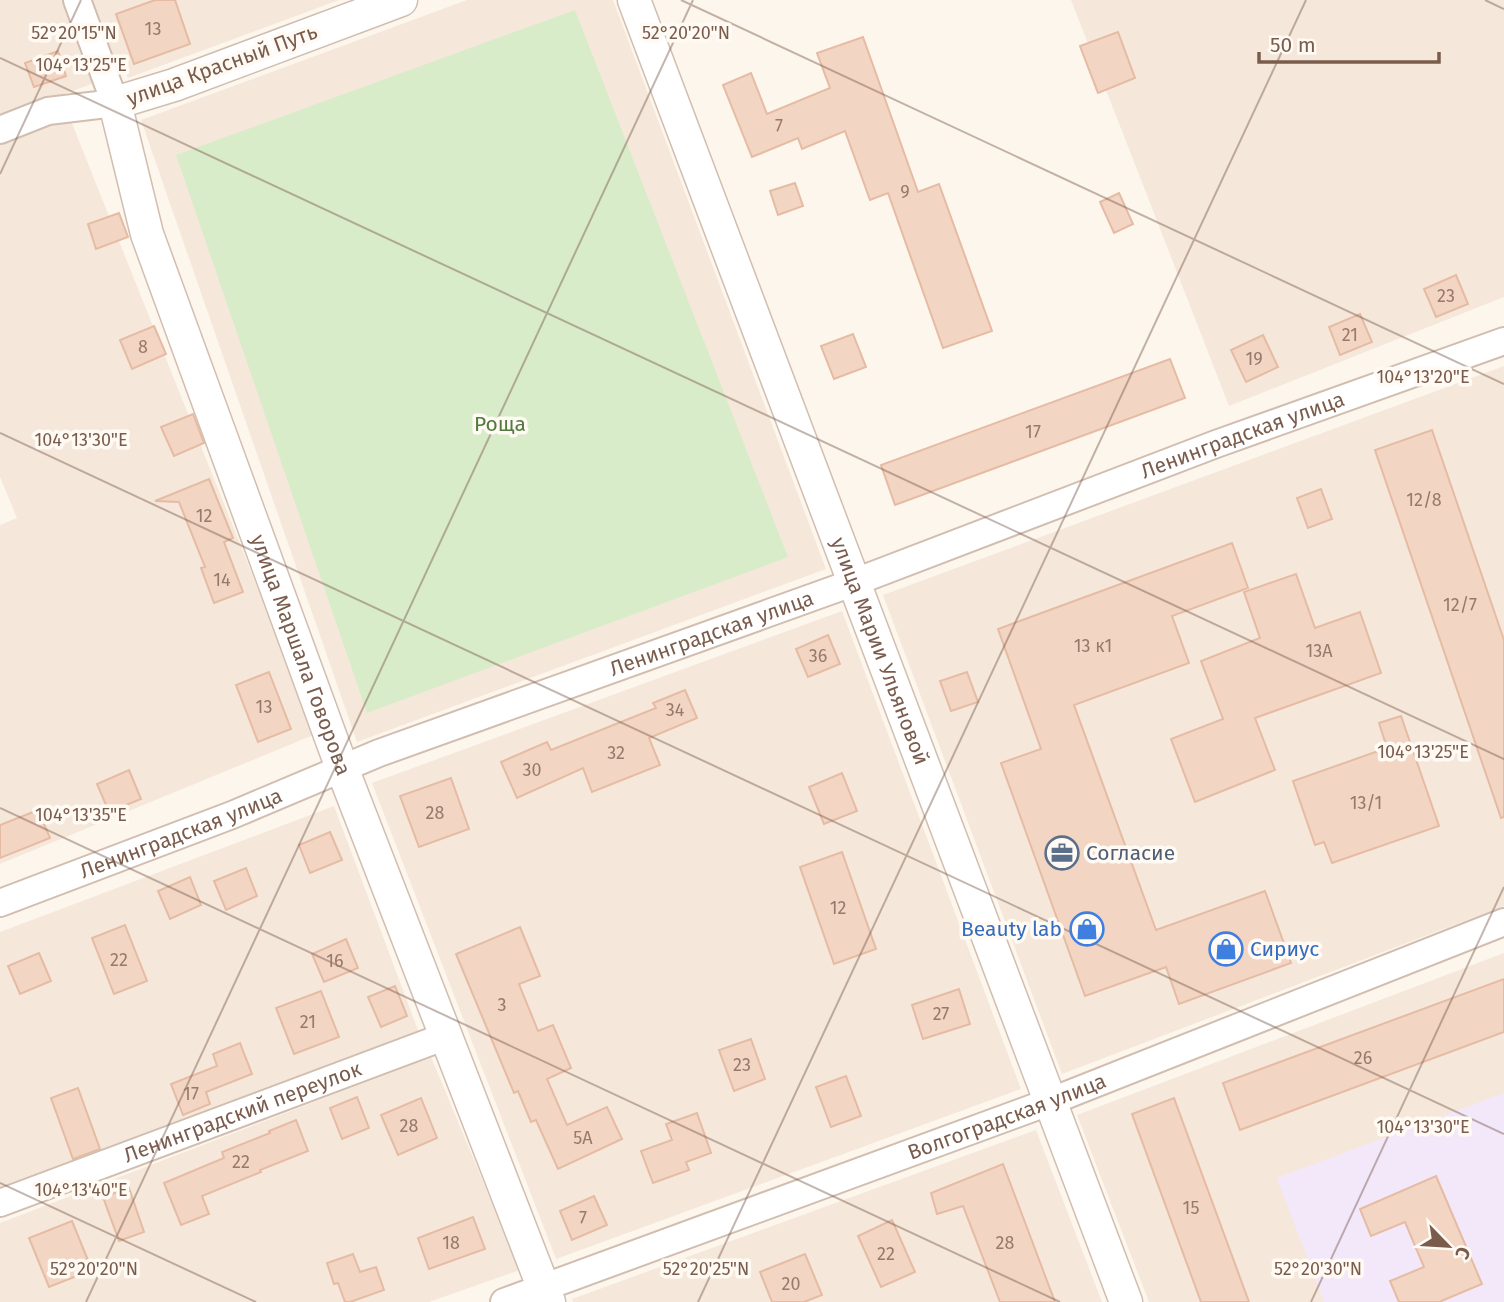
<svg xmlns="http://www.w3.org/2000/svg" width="1504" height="1302" viewBox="0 0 1504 1302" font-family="'Fira Sans',sans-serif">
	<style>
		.residential { fill: #f5e8da }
		.education { fill: #f3e8fa }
		.green { fill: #d8ecc9 }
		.building { fill: #f3d5c3; stroke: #e6bba3; stroke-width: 2 }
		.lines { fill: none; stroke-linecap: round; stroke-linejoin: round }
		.minor-casing { stroke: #d1beb0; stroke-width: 30 }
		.tertiary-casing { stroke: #d1beb0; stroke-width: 35 }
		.minor { stroke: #fff; stroke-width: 26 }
		.tertiary { stroke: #fff; stroke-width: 32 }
		.ticks { fill: none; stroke: #7a5c4d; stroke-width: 2; stroke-opacity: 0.45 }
		.labels { text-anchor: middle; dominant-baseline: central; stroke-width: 7; stroke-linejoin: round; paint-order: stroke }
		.number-label { font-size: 18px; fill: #987a6a }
		.street-label { font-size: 21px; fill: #7a5c4d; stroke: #fffaf3 }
		.park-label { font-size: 21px; fill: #537a41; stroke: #fffaf3 }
		.service-label { font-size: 21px; fill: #4e5e75; stroke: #fffaf3; text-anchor: start }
		.shop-label { font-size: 21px; fill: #366cbe; stroke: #fffaf3; text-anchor: end }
		.ticks-label { font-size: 18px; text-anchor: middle; fill: #7a5c4d; stroke: #fffaf3; stroke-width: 7; stroke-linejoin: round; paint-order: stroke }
	</style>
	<rect width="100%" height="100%" fill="#fdf6ec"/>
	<g class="residential">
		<path d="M0,0H64L97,82L0,117Z"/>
		<path d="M87,0H339L128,78L123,67L113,70Z"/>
		<path d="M467,0H613L826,569L357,742L141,120Z"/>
		<path d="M1071,0H1504V297L1229,406Z"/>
		<path d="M69,116L316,734L0,864V525L17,518L0,477V144Z"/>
		<path d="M1504,366V906L1062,1074L883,595Z"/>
		<path d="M842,611L1021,1089L556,1259L372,783Z"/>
		<path d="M334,806L421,1038L0,1196V932Z"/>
		<path d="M1504,953V1302H1149L1077,1115Z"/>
		<path d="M431,1057L520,1270L429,1302H0V1223Z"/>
		<path d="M1036,1130L1102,1302H573L572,1299Z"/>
	</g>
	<path class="education" d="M1504,1093V1302H1324L1277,1178Z"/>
	<path class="green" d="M575,10L788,557L367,713L176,155Z"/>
	<g class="building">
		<path d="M155,0H175L190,44L134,64L116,14Z"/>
		<path d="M1118,32L1135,78L1098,93L1080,46Z"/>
		<path d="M863,37L918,192L939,184L992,331L943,348L888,193L870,200L845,131L802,149L798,138L752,157L723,85L751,73L767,114L830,88L817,53Z"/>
		<path d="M58,51L66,76L34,87L25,63Z"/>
		<path d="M795,183L803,206L778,215L770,191Z"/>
		<path d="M1119,193L1133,224L1114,233L1100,202Z"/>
		<path d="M119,213L128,237L96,249L88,224Z"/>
		<path d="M1456,275L1468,304L1436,317L1424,289Z"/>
		<path d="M1360,314L1372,342L1340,355L1329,327Z"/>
		<path d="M154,326L166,354L132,369L120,340Z"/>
		<path d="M853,334L866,367L834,379L821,346Z"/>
		<path d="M1263,335L1278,367L1246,382L1231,350Z"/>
		<path d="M1170,359L1185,398L895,505L881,465Z"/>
		<path d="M193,414L204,443L174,456L161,427Z"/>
		<path d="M1432,430L1504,640V817L1501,818L1375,450Z"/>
		<path d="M209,479L233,538L224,542L243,592L214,603L201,568L205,567L179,502L155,501Z"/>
		<path d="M1321,489L1332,519L1308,528L1297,498Z"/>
		<path d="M1232,543L1248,588L1172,616L1189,663L1074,705L1156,930L1265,891L1291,963L1179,1004L1166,967L1085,996L1001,763L1041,749L998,629Z"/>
		<path d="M1296,574L1315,628L1360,612L1381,673L1255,718L1275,770L1195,802L1171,739L1223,719L1201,661L1260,638L1244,592Z"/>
		<path d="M828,635L840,664L808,677L796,649Z"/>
		<path d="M269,672L291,729L258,742L236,685Z"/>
		<path d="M967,672L978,702L951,711L940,681Z"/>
		<path d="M685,690L697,718L649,738L660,765L592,792L583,768L517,798L501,762L547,742L551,750L656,708L653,703Z"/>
		<path d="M1401,716L1439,826L1332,863L1324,842L1315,845L1293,781L1387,748L1379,723Z"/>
		<path d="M129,770L141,799L109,812L97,784Z"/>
		<path d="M842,773L857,811L824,824L809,787Z"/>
		<path d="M451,778L469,829L419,847L400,796Z"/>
		<path d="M38,810L50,838L0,858V825Z"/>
		<path d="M330,832L342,860L310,873L299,845Z"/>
		<path d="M842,852L876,949L834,964L800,867Z"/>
		<path d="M246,868L257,896L226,910L214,881Z"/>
		<path d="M190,877L201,905L170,919L158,891Z"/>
		<path d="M125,925L147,981L114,994L92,938Z"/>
		<path d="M520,927L540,976L519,984L538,1031L553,1025L571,1068L547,1079L567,1125L607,1107L622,1139L558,1169L536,1120L531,1122L518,1091L514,1093L456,954Z"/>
		<path d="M346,939L358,968L324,982L312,954Z"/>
		<path d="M39,953L51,981L20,994L8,966Z"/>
		<path d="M1504,979V1032L1240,1130L1223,1083Z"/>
		<path d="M395,986L407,1016L381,1027L368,997Z"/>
		<path d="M959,989L970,1024L923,1039L912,1005Z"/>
		<path d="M321,991L339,1037L294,1054L276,1008Z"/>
		<path d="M751,1039L765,1079L734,1091L719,1050Z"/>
		<path d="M240,1043L252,1074L206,1092L210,1104L183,1115L171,1084L217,1066L213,1054Z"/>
		<path d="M846,1076L861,1116L831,1127L816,1087Z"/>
		<path d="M78,1088L100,1149L73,1159L51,1098Z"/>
		<path d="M357,1097L369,1128L342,1139L330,1108Z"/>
		<path d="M421,1098L437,1138L398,1155L381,1115Z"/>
		<path d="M1174,1098L1249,1302H1201L1132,1114Z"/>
		<path d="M697,1113L711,1153L686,1162L689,1170L653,1183L641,1151L672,1140L666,1124Z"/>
		<path d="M296,1120L308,1151L260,1170L261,1172L202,1196L209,1214L181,1225L164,1183L224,1158L222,1152L270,1133L269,1131Z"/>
		<path d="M1003,1164L1055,1302H1000L963,1206L937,1214L931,1193Z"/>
		<path d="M1436,1176L1482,1284L1439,1302H1399L1390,1281L1424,1267L1405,1222L1371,1236L1360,1209Z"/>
		<path d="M129,1188L144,1232L119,1241L103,1197Z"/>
		<path d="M594,1196L607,1225L572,1240L560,1211Z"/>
		<path d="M473,1217L485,1249L429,1269L418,1238Z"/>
		<path d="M892,1220L915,1272L881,1287L858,1236Z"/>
		<path d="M72,1221L92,1270L49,1287L29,1238Z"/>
		<path d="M353,1254L360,1272L376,1267L384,1290L350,1302H345L338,1283L334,1284L327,1263Z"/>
		<path d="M805,1254L822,1295L804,1302H772L760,1272Z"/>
	</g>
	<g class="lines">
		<defs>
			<g id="minor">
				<path d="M0,130L48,111L115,103L77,0"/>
				<path id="s1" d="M0,903L232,815L379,753L855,582L1216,444L1504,341"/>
				<path id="s2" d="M0,1203L446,1036"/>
				<path id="s3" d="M504,1302L1049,1102L1504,922"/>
			</g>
			<g id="tertiary">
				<path id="s4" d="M401,0L174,85L115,103L147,234L342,768L549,1302"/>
				<path id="s5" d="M634,0L1126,1302"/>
			</g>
		</defs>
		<use href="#minor" class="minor-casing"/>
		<use href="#tertiary" class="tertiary-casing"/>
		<use href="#minor" class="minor"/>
		<use href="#tertiary" class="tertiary"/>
	</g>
	<path class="ticks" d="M681,0L1504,384M1485,0L1504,9M0,58L1504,759M0,174L81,0M0,433L1504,1134M0,808L1060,1302M0,1183L256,1302M86,1302L693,0M698,1302L1306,0M1311,1302L1504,887"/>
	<defs>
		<symbol id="office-ring" viewBox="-11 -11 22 22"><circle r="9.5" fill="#fffaf3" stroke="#5c6f8a" stroke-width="1.5"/><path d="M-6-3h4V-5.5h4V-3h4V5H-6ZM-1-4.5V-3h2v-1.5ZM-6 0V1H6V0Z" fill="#5c6f8a"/></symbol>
		<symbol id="shop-ring" viewBox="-11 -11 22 22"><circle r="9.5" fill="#fffaf3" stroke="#3f7fe0" stroke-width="1.5"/><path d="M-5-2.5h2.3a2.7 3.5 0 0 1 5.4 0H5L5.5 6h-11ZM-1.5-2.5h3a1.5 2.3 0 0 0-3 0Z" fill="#3f7fe0"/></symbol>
	</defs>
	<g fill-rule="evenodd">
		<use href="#office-ring" x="1043" y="834" width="38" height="38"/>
		<use href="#shop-ring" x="1068" y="910" width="38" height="38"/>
		<use href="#shop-ring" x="1207" y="930" width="38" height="38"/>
	</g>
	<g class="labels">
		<g class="number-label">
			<text x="153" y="29">13</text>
			<text x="779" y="126">7</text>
			<text x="905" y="192">9</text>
			<text x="1446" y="296">23</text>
			<text x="1350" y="335">21</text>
			<text x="143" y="347">8</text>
			<text x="1254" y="359">19</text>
			<text x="1033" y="432">17</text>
			<text x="1424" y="500">12/8</text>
			<text x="204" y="516">12</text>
			<text x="222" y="580">14</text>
			<text x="1460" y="605">12/7</text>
			<text x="1093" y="646">13 к1</text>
			<text x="1319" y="651">13А</text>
			<text x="818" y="656">36</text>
			<text x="264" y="707">13</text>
			<text x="675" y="710">34</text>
			<text x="616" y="753">32</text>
			<text x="532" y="770">30</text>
			<text x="1366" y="803">13/1</text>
			<text x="435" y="813">28</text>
			<text x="838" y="908">12</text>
			<text x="119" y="960">22</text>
			<text x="335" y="961">16</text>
			<text x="502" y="1005">3</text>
			<text x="941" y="1014">27</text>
			<text x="308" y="1022">21</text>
			<text x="1363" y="1058">26</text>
			<text x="742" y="1065">23</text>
			<text x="191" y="1094">17</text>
			<text x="409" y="1126">28</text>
			<text x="583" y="1138">5А</text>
			<text x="241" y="1162">22</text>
			<text x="1191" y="1208">15</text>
			<text x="583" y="1218">7</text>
			<text x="451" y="1243">18</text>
			<text x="1005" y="1243">28</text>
			<text x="886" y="1254">22</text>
			<text x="791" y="1284">20</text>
		</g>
		<g class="street-label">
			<text transform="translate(222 65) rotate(-20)">улица Красный Путь</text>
			<text stroke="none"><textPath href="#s1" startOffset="1328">Ленинградская улица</textPath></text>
			<text stroke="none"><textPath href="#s1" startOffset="761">Ленинградская улица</textPath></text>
			<text stroke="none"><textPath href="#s5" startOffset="696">улица Марии Ульяновой</textPath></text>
			<text stroke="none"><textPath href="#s4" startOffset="887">улица Маршала Говорова</textPath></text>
			<text stroke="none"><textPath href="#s1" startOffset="194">Ленинградская улица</textPath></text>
			<text stroke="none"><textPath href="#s2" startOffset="259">Ленинградский переулок</textPath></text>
			<text stroke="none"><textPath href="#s3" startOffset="536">Волгоградская улица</textPath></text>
		</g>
		<g class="park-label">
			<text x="500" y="424">Роща</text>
		</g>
		<g class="service-label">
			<text x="1086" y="853">Согласие</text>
		</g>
		<g class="shop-label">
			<text x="1062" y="929">Beauty lab</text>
			<text x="1250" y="949" text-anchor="start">Сириус</text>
		</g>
	</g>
	<g class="ticks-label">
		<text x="74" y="39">52°20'15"N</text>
		<text x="686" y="39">52°20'20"N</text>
		<text x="81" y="71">104°13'25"E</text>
		<text x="1423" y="383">104°13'20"E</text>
		<text x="81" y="446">104°13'30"E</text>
		<text x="1423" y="758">104°13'25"E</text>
		<text x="81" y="821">104°13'35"E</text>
		<text x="1423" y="1133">104°13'30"E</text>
		<text x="81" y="1196">104°13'40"E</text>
		<text x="1318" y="1275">52°20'30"N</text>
		<text x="94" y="1275">52°20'20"N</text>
		<text x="706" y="1275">52°20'25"N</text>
	</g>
	<g transform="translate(1448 1246) rotate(115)" stroke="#fffaf3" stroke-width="5" paint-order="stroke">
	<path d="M0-5L12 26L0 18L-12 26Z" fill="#7a5c4d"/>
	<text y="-10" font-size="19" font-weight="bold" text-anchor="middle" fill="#7a5c4d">С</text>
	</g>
	<path d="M1259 52v10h180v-10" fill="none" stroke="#7a5c4d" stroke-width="3.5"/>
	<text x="1270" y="52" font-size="21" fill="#7a5c4d" stroke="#fffaf3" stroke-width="5" paint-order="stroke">50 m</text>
</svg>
